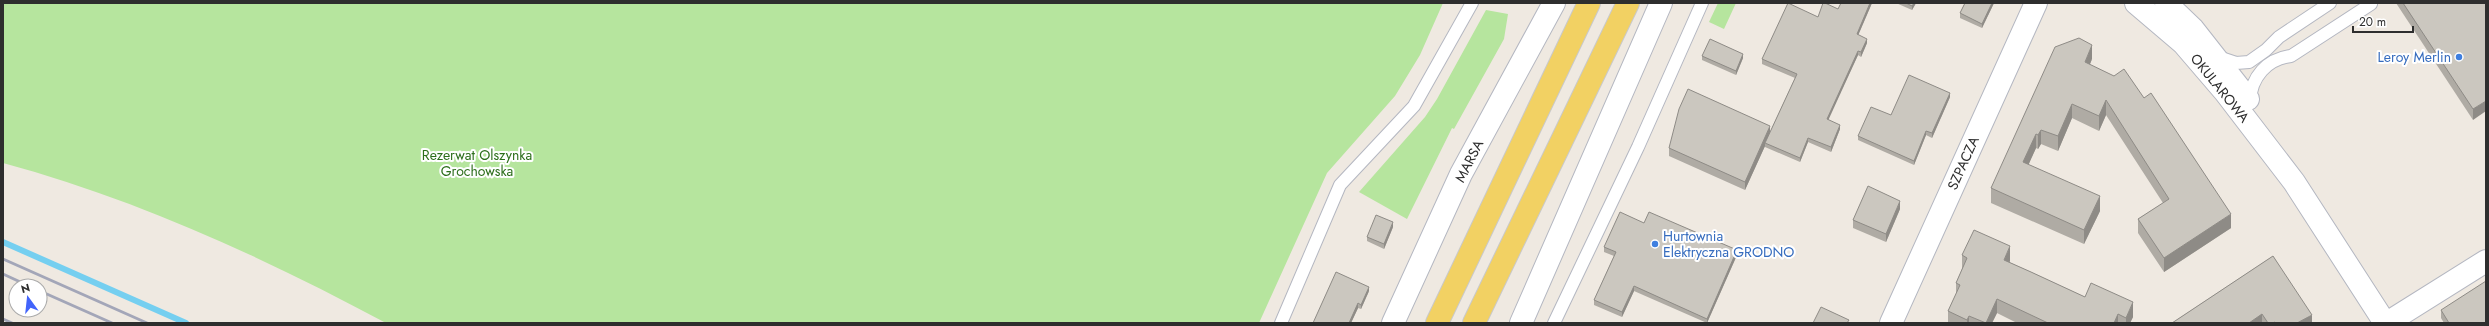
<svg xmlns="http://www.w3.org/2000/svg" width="2489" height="326" viewBox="0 0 2489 326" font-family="Jost,sans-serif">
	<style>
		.green { fill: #b6e59e }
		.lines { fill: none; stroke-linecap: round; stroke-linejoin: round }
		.stream { stroke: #75cff0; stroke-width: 6 }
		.service-casing { stroke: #b4b7c1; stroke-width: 14 }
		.minor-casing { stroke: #b4b7c1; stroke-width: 24 }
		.tertiary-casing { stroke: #b4b7c1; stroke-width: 24 }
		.secondary-casing { stroke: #b4b7c1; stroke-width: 24 }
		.primary-casing { stroke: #c9c9c9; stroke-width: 24 }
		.service { stroke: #fff; stroke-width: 12 }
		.minor { stroke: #fff; stroke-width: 22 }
		.tertiary { stroke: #fff; stroke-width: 22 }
		.secondary { stroke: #fff; stroke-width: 22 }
		.primary { stroke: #f2d163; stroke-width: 22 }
		.rail { stroke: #a3a6b8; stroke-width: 3 }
		.wall { fill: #afaba4 }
		.shaded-wall { fill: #8e8b86 }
		.building { fill: #cbc7bf; stroke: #8e8b86 }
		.shop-dot { fill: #3f7fe0; stroke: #fff; stroke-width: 1.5 }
		.labels { text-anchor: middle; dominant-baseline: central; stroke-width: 4; stroke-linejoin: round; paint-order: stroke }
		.shop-label { font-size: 14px; fill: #366cbe; stroke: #fff; text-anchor: end }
		.street-label { font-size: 14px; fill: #2e2e2e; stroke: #fff }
		.park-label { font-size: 14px; fill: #2c6e1b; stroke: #fff }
	</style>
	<rect width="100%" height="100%" fill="#efe9e1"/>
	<g class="green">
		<path d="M3,3H1443L1420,55L1395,96L1327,173L1259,323H386C265,258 136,199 3,163Z"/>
		<path d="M1718,3H1736L1724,29L1709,22Z"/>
		<path d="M1486,10L1508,14L1504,39L1454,129L1452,128L1407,219L1359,192L1425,117L1437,99Z"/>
	</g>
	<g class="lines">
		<path class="stream" d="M3,242L186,323"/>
		<defs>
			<g id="service">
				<path d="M2218,57L2236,63L2249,62L2266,50L2279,37L2330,3"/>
				<path d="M2250,101C2251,77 2267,59 2291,56L2371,4"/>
				<path d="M1281,323L1340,185L1414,106L1472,3"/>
				<path d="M1554,323L1638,147L1702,3"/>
			</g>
			<g id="minor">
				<path d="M1891,323L2036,3"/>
				<path d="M2387,323L2486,261"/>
			</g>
			<g id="tertiary">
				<path d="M2136,3L2183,43L2225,92L2294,182L2385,323"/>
				<path d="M2166,3L2193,29L2248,99"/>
			</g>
			<g id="secondary">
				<path d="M1393,323L1461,174L1554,3"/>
				<path d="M1521,323L1661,3"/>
			</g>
			<g id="primary">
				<path d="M1437,323L1589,3"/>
				<path d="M1474,323L1628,3"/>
			</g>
		</defs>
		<use href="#service" class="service-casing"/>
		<use href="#minor" class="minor-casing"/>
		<use href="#tertiary" class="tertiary-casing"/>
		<use href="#secondary" class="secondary-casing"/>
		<use href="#primary" class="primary-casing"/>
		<use href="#service" class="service"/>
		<use href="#minor" class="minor"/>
		<use href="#tertiary" class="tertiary"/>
		<use href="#secondary" class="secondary"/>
		<use href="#primary" class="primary"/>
		<g class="rail">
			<path d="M3,259L147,323"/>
			<path d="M3,274L29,286"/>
			<path d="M40,291L112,323"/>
			<path d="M3,319L12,323"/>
		</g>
	</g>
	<g class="wall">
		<path d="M1841,3H1872L1858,35L1867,43L1861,57L1858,55L1828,119L1840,129L1831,152L1808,142L1800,162L1765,147V146L1745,190L1669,156V148L1770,132L1795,78L1762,64V59L1818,17L1838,9Z"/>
		<path d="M1896,3H1916L1912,10Z"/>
		<path d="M1965,3H1994L1982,28L1960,18V13Z"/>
		<path d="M2396,3H2486L2473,120Z"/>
		<path d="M1702,56L1743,58L1736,75L1702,60Z"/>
		<path d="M2092,59L2090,64L2231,228L2164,272L2138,233V219L2163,203L2106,115L2099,131L2072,118L2058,151L2041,144L2038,149L2036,148L2028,165L2100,211L2084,244L1991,203V188Z"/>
		<path d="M1950,97L1932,138L1926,135L1914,165L1858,140V136L1891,115Z"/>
		<path d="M1900,209L1886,242L1853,228V220Z"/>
		<path d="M1644,223L1737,255L1707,323L1634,291L1622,317L1594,305V300L1614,256L1604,252V247Z"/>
		<path d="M1393,227L1384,249L1367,241V237Z"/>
		<path d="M1962,255L2010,261L2009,262L2085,297L2133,317L2130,323H2017L1997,313L1992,323H1948V311L1956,294V283L1962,269Z"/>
		<path d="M2273,256L2312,323H2172Z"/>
		<path d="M1369,291L1361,309L1358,308L1351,323H1313Z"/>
		<path d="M2441,310L2486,323H2444L2441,318Z"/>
	</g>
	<g class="shaded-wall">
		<path d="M1870,3H1872L1857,38V34Z"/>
		<path d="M1914,3H1916L1912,10V6Z"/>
		<path d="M1992,3H1994L1982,28V24Z"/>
		<path d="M1867,39V43L1861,57V52Z"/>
		<path d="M2092,45V59L2085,76V62Z"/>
		<path d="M1858,51V55L1827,123V119Z"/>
		<path d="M1743,54V58L1736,75V71Z"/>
		<path d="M1950,93V97L1932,138V133Z"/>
		<path d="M2106,100V115L2099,131V116Z"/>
		<path d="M2486,101V111L2473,120V109Z"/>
		<path d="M2072,104V118L2058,151V136Z"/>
		<path d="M1840,125V129L1831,152V147Z"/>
		<path d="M1770,126V134L1765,143V146L1745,190V182Z"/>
		<path d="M2041,130V144L2038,149V135Z"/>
		<path d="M1926,131V135L1914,165V161Z"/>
		<path d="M2036,134V148L2023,177V162Z"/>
		<path d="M1808,138V142L1800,162V158Z"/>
		<path d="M2100,196V211L2084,244V230Z"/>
		<path d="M1900,201V209L1886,242V234Z"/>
		<path d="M2231,214V228L2164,272V258Z"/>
		<path d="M1393,222V227L1384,249V244Z"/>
		<path d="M2010,246V261L2004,274V260Z"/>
		<path d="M1737,250V255L1707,323V319Z"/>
		<path d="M1634,286V291L1622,317V312Z"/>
		<path d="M1369,287V291L1361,309V305Z"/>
		<path d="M1997,299V313L1992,323H1986Z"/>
		<path d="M2133,302V317L2130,323H2126V318Z"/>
		<path d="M1358,303V308L1351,323H1349Z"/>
		<path d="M2118,314V323H2114Z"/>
		<path d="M2262,314V323H2249Z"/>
		<path d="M2312,315V323H2297Z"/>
		<path d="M1969,316V323H1967V320Z"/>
	</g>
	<g class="building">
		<path d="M1788,3L1818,17L1823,3H1825L1838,9L1841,3H1870L1857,34L1867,39L1861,52L1858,51L1827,119L1840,125L1831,147L1808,138L1800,158L1765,143L1797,74L1762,59Z"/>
		<path d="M1906,3H1914L1912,6Z"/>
		<path d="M1965,3H1992L1982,24L1960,13Z"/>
		<path d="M2403,3H2486V101L2473,109Z"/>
		<path d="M2079,38L2092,45L2085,62L2114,76L2124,69L2144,98L2151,93L2231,214L2164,258L2138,219L2169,199L2106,100L2099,116L2072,104L2058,136L2041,130L2038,135L2036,134L2023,162L2100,196L2084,230L1991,188L2055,47Z"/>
		<path d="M1710,39L1743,54L1736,71L1702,56Z"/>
		<path d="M1909,75L1950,93L1932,133L1926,131L1914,161L1858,136L1871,107L1891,115Z"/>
		<path d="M1688,89L1770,126L1745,182L1669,148L1679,109Z"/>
		<path d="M1868,186L1900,201L1886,234L1853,220Z"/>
		<path d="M1620,212L1644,223L1649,212L1737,250L1707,319L1634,286L1622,312L1594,300L1616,252L1604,247Z"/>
		<path d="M1376,215L1393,222L1384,244L1367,237Z"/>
		<path d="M1974,230L2010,246L2004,260L2031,272L2085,297L2091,283L2133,302L2126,318L2118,314L2114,323H2048L1997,299L1986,323L1969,316L1967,320L1948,311L1960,285L1956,283L1967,258L1962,255Z"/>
		<path d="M2273,256L2312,315L2297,323H2276L2275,322L2273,323H2268L2262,314L2249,323H2172Z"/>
		<path d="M1336,272L1369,287L1361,305L1358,303L1349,323H1313Z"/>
		<path d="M2486,281V323H2449L2441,310Z"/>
		<path d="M1821,307L1849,320L1847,323H1813Z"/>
	</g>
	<g class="shop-dot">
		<circle cx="2459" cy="57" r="4"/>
		<circle cx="1655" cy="244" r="4"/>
	</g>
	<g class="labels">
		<g class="shop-label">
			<text x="2451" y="57">Leroy Merlin</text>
			<text x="1663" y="236" text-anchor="start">Hurtownia<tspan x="1663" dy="16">Elektryczna GRODNO</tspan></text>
		</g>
		<g class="street-label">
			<text transform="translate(2220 88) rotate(51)">OKULAROWA</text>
			<text transform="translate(1469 161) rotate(-63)">MARSA</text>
			<text transform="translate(1963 163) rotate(-66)">SZPACZA</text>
		</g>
		<g class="park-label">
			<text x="477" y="155">Rezerwat Olszynka<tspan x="477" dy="16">Grochowska</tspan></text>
		</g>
	</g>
	<rect width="2489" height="326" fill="none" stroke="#2e2e2e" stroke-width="8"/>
	<g transform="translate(28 298) rotate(345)"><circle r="19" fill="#ffffff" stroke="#ababab"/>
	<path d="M0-3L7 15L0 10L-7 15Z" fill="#4264fb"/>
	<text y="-6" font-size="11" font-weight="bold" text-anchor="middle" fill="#2e2e2e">N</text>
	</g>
	<path d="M2353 26v6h60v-6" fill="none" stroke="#2e2e2e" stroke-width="2"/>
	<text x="2359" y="26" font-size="12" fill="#2e2e2e" stroke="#ffffff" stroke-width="3" paint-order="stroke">20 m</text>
</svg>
